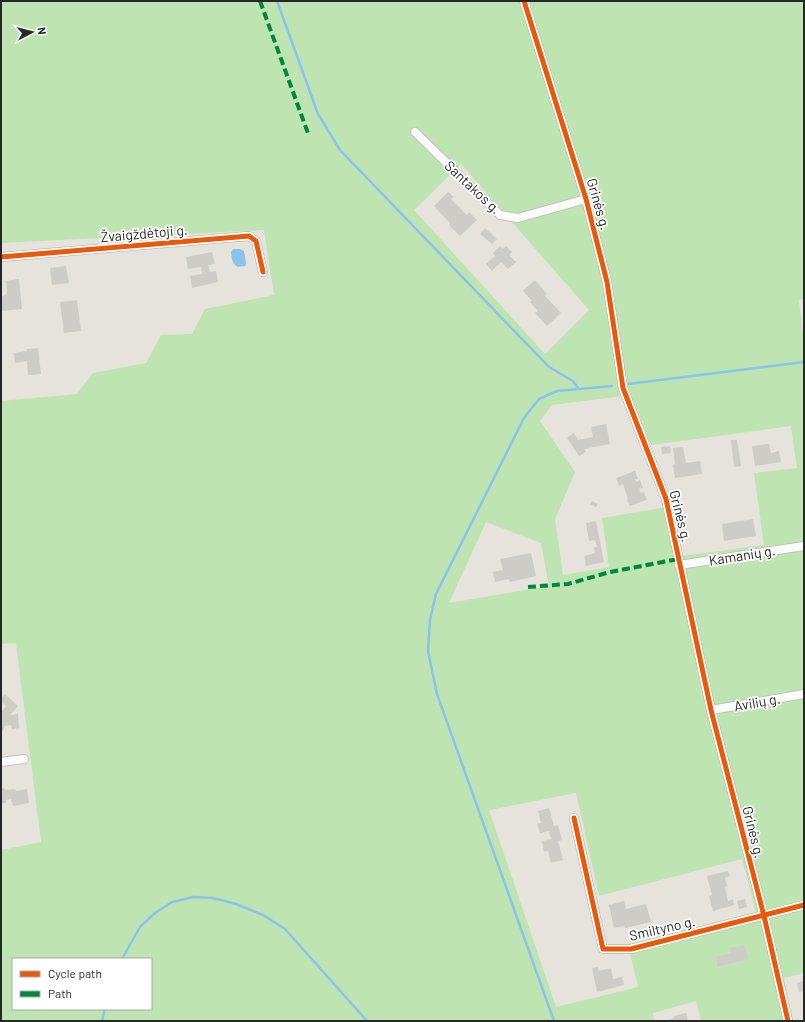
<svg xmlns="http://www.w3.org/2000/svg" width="805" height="1022" viewBox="0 0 805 1022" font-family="Barlow,sans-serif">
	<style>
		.green { fill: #bee4b2; fill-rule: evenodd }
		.water { fill: #8ac3ed }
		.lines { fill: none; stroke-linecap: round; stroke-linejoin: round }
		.stream { stroke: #8ac3ed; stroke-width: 2.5 }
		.building { fill: #ceccc7 }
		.minor-casing { stroke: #c3c1c2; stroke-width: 10 }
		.minor { stroke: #fbfbfa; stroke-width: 8 }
		.quiet { stroke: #00873e; stroke-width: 4; stroke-dasharray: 8 4; stroke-linecap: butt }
		.cycleway-casing { stroke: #fff; stroke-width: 8 }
		.cycleway { stroke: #e8590c; stroke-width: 5 }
		.labels { text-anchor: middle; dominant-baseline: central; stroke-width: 3.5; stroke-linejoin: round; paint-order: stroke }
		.street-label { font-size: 14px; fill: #272727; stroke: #fff }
	</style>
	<rect width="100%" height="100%" fill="#e6e3dc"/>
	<path class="green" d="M1,1H804V298L799,300L804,343V973L784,978L793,1021H701L696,1001L653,1013L654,1021H1V850L41,842L16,643L1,644V401L77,394L93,373L146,363L161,335L192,334L205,309L274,295L264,230L1,243ZM461,164L589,310L545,354L414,210ZM630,395L651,445L791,426L797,468L754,473L764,545L682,556L672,506L602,518L609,567L563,575L555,519L575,472L540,421L552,405ZM486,522L541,543L549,586L449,603ZM576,793L599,896L742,859L756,912L628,944L638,987L556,1007L489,810ZM13,959H151V1009H13Z"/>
	<path class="water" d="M233,249H240L244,251L246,264L245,266L238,267L234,264L232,259L231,252Z"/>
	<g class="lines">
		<g class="stream">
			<path d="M277,1L318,114L340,150L549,367L573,381L578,388"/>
			<path d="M628,384L804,362"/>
			<path d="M122,959L140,927L155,913L172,902L193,897L213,898L236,904L263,915L285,929L367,1021"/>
			<path d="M102,1021L105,1009"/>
			<path d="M554,1021L437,694L428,651L430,620L436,594L524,418L539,399L557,391L612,386"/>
		</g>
	</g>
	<g class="building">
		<path d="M448,192L454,197L451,199L467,215L469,212L477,220L460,236L449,225L450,223L434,206Z"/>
		<path d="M485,228L497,239L492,244L480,234Z"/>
		<path d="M500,246L503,249L506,246L512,252L509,255L516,262L508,269L501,262L492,271L486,264L495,256L493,253Z"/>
		<path d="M212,252L215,264L208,265L210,272L216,271L218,282L192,288L190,276L202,274L201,267L188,269L186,257Z"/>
		<path d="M66,266L69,283L52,285L50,268Z"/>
		<path d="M19,279L22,309L1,311V297L6,295L7,290L6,281Z"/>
		<path d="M535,280L547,294L545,296L561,313L547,326L535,313L538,311L530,302L532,301L523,291Z"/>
		<path d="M77,300L81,331L64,333L60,302Z"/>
		<path d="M38,348L41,374L28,375L27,361L15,363L14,353L27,351V349Z"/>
		<path d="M606,424L610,444L584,449L586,452L579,456L567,438L574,433L578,440L593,437L591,427Z"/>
		<path d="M731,440H737L741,466L734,467Z"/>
		<path d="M769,444L771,453L779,451L781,462L755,466L752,446Z"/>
		<path d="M670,446L671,453L662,454L661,447Z"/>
		<path d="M683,447L686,463L700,461L702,474L675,478L673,465L675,464L673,448Z"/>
		<path d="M635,471L638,479H635L636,482L640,480L643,488L639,489L641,493L644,492L647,500L630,506L627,500L628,499L623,484L619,486L616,478Z"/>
		<path d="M592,501L598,504L596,507L590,504Z"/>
		<path d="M753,519L756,536L724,541L722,524Z"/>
		<path d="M596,521L604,562L586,566L584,556L595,553L594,547H597L595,540L589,541L586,523Z"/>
		<path d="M531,553L536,576L510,582L509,579L495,582L493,572L503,570L500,559Z"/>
		<path d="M5,694L18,706L10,715L18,714L19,728L12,729L11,725L5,726L1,735V712L6,706L1,701V699Z"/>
		<path d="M5,788V790L15,789L16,791L27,789L29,803L13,806L11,799L6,800V803H1V789Z"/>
		<path d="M549,808L554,826L558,825L562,840L558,841L563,860L551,863L548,851L544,852L542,841L551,839L549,831L540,833L537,824L541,823L538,811Z"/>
		<path d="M728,871L730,876L725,878L727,886L725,887L728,901L733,899L734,905L713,911L709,896L712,895L707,876Z"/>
		<path d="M745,899L747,907L739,909L737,901Z"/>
		<path d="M624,901L626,909L646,904L651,922L625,928L624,926L614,928L609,905Z"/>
		<path d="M745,945L748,959L718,967L716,957L731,953L730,948Z"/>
		<path d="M598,967L599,971L611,968L613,979L622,977L624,985L597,992L592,968Z"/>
		<path d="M804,981V991L799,992L797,983Z"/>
		<path d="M686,1013L688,1021H666L674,1018V1016Z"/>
	</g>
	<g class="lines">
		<defs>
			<g id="minor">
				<path d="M524,1L586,199L607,282L623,388L666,499L711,710L764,916L788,1021"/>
				<path d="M415,132L500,215L518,218L586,199"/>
				<path d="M1,257L249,236L256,241L263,272"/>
				<path d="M679,565L804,546"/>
				<path d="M711,710L804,694"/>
				<path d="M1,762L24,759"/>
				<path d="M574,818L603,949H631L804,905"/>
			</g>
		</defs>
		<use href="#minor" class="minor-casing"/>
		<use href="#minor" class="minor"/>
		<g class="quiet">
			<path d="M260,1L309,136"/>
			<path d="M528,587L568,584L610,572L678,559"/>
		</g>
		<defs>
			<g id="cycleway">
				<path d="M524,1L586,199L607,282L623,388L666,499L711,710L764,916L788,1021"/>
				<path d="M1,257L249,236L256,241L263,272"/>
				<path d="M574,818L603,949H631L804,905"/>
			</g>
		</defs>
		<use href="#cycleway" class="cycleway-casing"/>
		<use href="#cycleway" class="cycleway"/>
	</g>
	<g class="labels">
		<g class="street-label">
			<text transform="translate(473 187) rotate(43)">Santakos g.</text>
			<text transform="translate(599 204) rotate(74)">Grinės g.</text>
			<text transform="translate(144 233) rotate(-5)">Žvaigždėtoji g.</text>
			<text transform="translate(681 516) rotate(76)">Grinės g.</text>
			<text transform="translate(742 555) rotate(-9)">Kamanių g.</text>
			<text transform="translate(757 702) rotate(-10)">Avilių g.</text>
			<text transform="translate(754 832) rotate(76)">Grinės g.</text>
			<text transform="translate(662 928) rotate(-13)">Smiltyno g.</text>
		</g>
	</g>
	<rect width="805" height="1022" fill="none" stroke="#272727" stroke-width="4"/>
	<rect x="12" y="958" width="140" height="52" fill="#ffffff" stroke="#a9a9a9"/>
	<rect x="20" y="971" width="20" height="6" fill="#e8590c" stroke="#a9a9a9"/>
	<text x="48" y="978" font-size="12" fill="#272727">Cycle path</text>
	<rect x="20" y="991" width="20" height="6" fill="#00873e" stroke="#a9a9a9"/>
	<text x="48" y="998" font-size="12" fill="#272727">Path</text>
	<g transform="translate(32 32) rotate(83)" stroke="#ffffff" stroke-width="3" paint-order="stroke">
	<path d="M0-3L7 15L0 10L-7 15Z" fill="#272727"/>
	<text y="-6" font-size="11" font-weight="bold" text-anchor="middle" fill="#272727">N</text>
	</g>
</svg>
